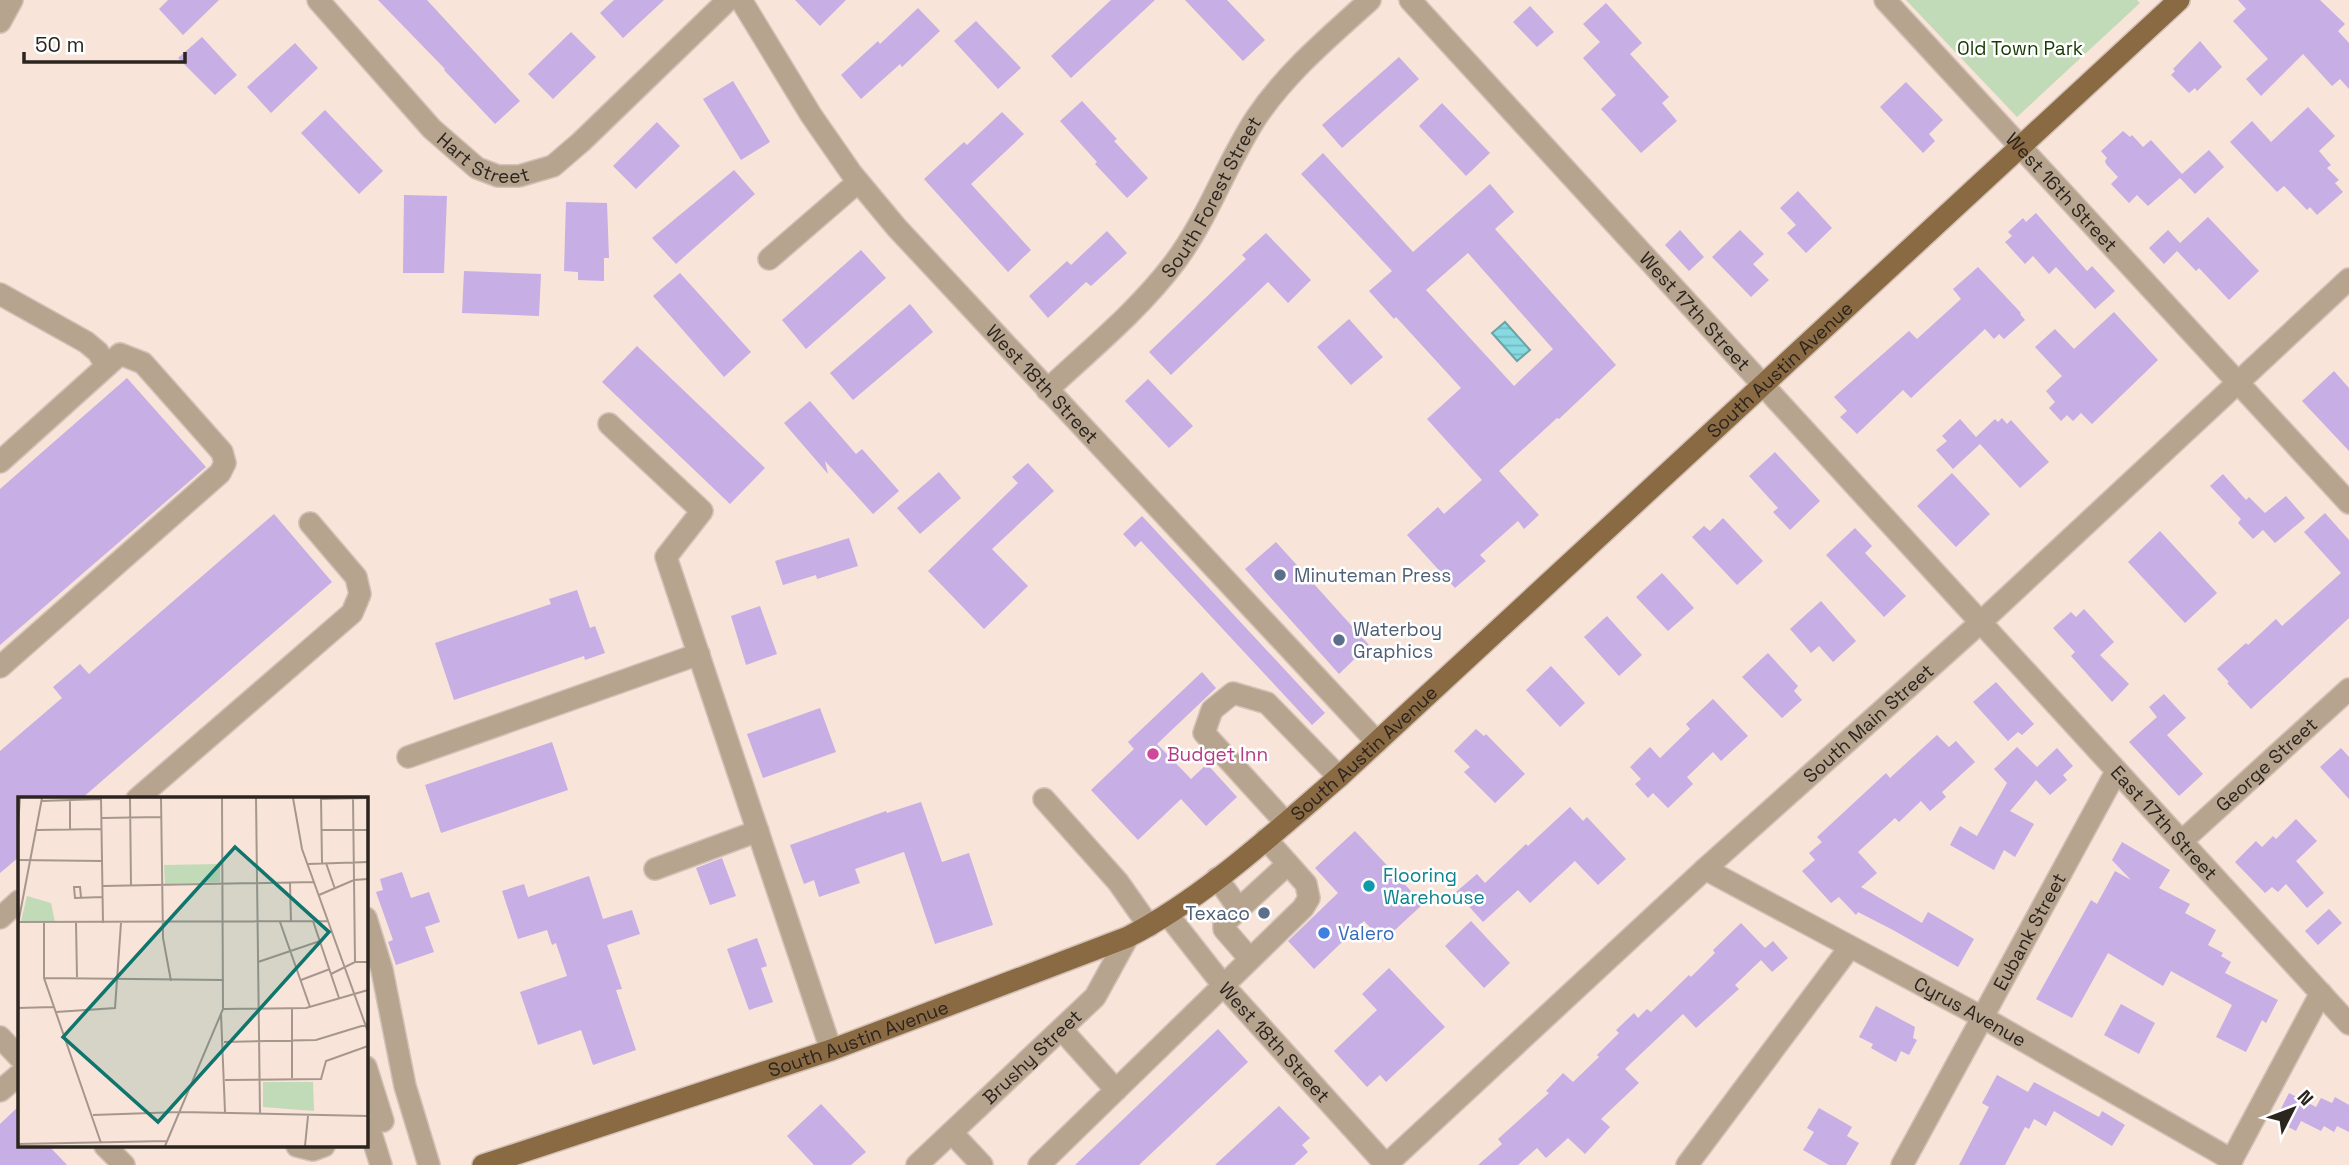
<svg xmlns="http://www.w3.org/2000/svg" width="2349" height="1165" viewBox="0 0 2349 1165" font-family="'Space Grotesk',sans-serif">
	<style>
		.green { fill: #c1dab8 }
		.water { fill: url(#water-rules); stroke: #6ba3a7; stroke-width: 2 }
		.building { fill: #c7aee5; fill-rule: evenodd }
		.lines { fill: none; stroke-linecap: round; stroke-linejoin: round }
		.minor-casing { stroke: #d3c1b7; stroke-width: 24 }
		.major-casing { stroke: #d3c1b7; stroke-width: 24 }
		.minor { stroke: #b6a48f; stroke-width: 21 }
		.major { stroke: #8a6a42; stroke-width: 21 }
		.service-dot { fill: #5c6f8a; stroke: #fff; stroke-width: 2.5 }
		.hotel-dot { fill: #d1479c; stroke: #fff; stroke-width: 2.5 }
		.culture-dot { fill: #0f9aa8; stroke: #fff; stroke-width: 2.5 }
		.shop-dot { fill: #3f7fe0; stroke: #fff; stroke-width: 2.5 }
		.labels { text-anchor: middle; dominant-baseline: central; stroke-width: 5; stroke-linejoin: round; paint-order: stroke }
		.park-label { font-size: 19px; fill: #163a04; stroke: #fff }
		.street-label { font-size: 19px; fill: #2b241f; stroke: #fff }
		.service-label { font-size: 19px; fill: #4e5e75; stroke: #fff; text-anchor: start }
		.hotel-label { font-size: 19px; fill: #b23c85; stroke: #fff; text-anchor: start }
		.culture-label { font-size: 19px; fill: #0d838f; stroke: #fff; text-anchor: start }
		.shop-label { font-size: 19px; fill: #366cbe; stroke: #fff; text-anchor: start }
		.inset-road { fill: none; stroke: #a6978e; stroke-width: 2 }
		.view { fill: #0f766e; fill-opacity: 0.15; stroke: #0f766e; stroke-width: 3.5 }
		.inset-edge { fill: none; stroke: #2b241f; stroke-width: 3.5 }
	</style>
	<defs>
		<pattern id="water-rules" width="6" height="5" patternUnits="userSpaceOnUse" patternTransform="scale(1.75)"><rect width="6" height="5" fill="#87dae1"/><path d="M0 2.5h6" fill="none" stroke="#75bbc1"/></pattern>
	</defs>
	<rect width="100%" height="100%" fill="#f8e4d8"/>
	<path class="green" d="M1906,0H2137L2140,3L2017,117Z"/>
	<path class="water" d="M1505,322L1530,350L1517,361L1492,333Z"/>
	<g class="building">
		<path d="M168,0H219L183,35L159,9Z"/>
		<path d="M378,0H427L520,101L495,124L444,70L445,69Z"/>
		<path d="M614,0H664L623,38L600,13Z"/>
		<path d="M795,0H846L820,26Z"/>
		<path d="M1111,0H1155L1071,78L1051,56Z"/>
		<path d="M1185,0H1227L1265,40L1243,61Z"/>
		<path d="M2238,0H2320L2345,24L2338,31L2349,43V89L2340,79L2332,86L2303,54L2261,96L2246,79L2268,59L2233,21L2246,9Z"/>
		<path d="M1606,3L1642,43L1630,54L1669,97L1662,103L1677,121L1641,153L1601,109L1616,95L1583,58L1600,42L1583,24Z"/>
		<path d="M1530,6L1554,32L1537,47L1513,22Z"/>
		<path d="M918,8L940,31L902,67L900,64L861,99L841,75L878,41L880,44Z"/>
		<path d="M976,21L1021,68L998,89L954,41Z"/>
		<path d="M571,32L596,57L553,99L528,74Z"/>
		<path d="M202,37L237,75L215,95L178,58Z"/>
		<path d="M2200,41L2222,67L2197,91L2195,88L2189,93L2171,75L2175,71L2173,69Z"/>
		<path d="M295,43L318,68L271,113L247,87Z"/>
		<path d="M1399,57L1419,79L1342,148L1322,125Z"/>
		<path d="M733,81L770,142L741,160L703,99Z"/>
		<path d="M1906,82L1943,120L1929,134L1935,141L1923,153L1880,107Z"/>
		<path d="M1082,101L1117,139L1114,141L1148,178L1127,198L1095,164L1097,162L1060,121Z"/>
		<path d="M1442,103L1490,153L1466,176L1419,126Z"/>
		<path d="M2308,107L2335,136L2319,151L2331,165L2327,168L2339,180L2335,183L2343,192L2317,215L2310,207L2307,210L2284,186L2277,192L2230,142L2252,121L2271,142Z"/>
		<path d="M325,110L383,171L359,194L301,133Z"/>
		<path d="M1002,112L1024,134L971,184L1031,250L1008,272L924,179L964,142L967,145Z"/>
		<path d="M657,122L680,146L636,189L613,166Z"/>
		<path d="M2123,131L2130,137L2132,135L2143,147L2151,140L2182,174L2209,150L2224,167L2195,194L2180,178L2148,206L2137,195L2129,203L2111,184L2118,177L2106,164L2105,161L2107,158L2101,151Z"/>
		<path d="M1323,153L1413,252L1490,184L1514,212L1495,229L1616,365L1559,419L1557,418L1499,471L1539,515L1524,529L1518,521L1480,555L1486,561L1455,588L1407,535L1438,507L1444,514L1482,480L1427,419L1461,388L1396,317L1394,319L1369,291L1392,271L1301,174ZM1468,253L1553,349L1514,386L1426,290Z"/>
		<path d="M734,170L755,194L676,264L652,238Z"/>
		<path d="M1798,191L1832,228L1806,253L1787,233L1796,225L1780,208Z"/>
		<path d="M404,195L447,196L444,273H403Z"/>
		<path d="M566,202L607,203L609,258H604V281L578,280V272L564,271Z"/>
		<path d="M2036,213L2087,271L2092,266L2115,291L2095,309L2056,267L2049,274L2033,256L2025,264L2005,242L2012,236L2008,232L2023,218L2026,222Z"/>
		<path d="M2208,217L2259,271L2229,300L2199,268L2196,271L2177,251L2164,264L2149,248L2168,230L2180,243Z"/>
		<path d="M1680,230L1704,257L1689,271L1665,245Z"/>
		<path d="M1740,230L1764,254L1753,264L1769,280L1751,297L1712,257Z"/>
		<path d="M1107,231L1127,253L1091,286L1086,282L1048,318L1029,296L1067,261L1071,265Z"/>
		<path d="M1266,233L1311,280L1288,303L1268,282L1171,375L1149,352L1246,259L1242,255Z"/>
		<path d="M861,250L886,278L806,349L782,320Z"/>
		<path d="M1978,267L2021,313L2020,314L2025,320L2004,339L1999,334L1994,339L1985,329L1911,398L1903,390L1857,434L1840,417L1847,411L1834,397L1909,331L1917,339L1961,299L1953,289Z"/>
		<path d="M464,271L541,274L539,316L462,313Z"/>
		<path d="M680,273L751,352L724,377L653,296Z"/>
		<path d="M910,304L933,332L853,400L830,373Z"/>
		<path d="M2114,312L2158,360L2092,424L2081,413L2073,421L2067,415L2061,421L2049,408L2055,402L2046,391L2062,376L2035,347L2055,329L2074,349Z"/>
		<path d="M1349,319L1383,357L1351,385L1317,347Z"/>
		<path d="M637,346L765,468L730,504L602,382Z"/>
		<path d="M2334,371L2349,388V451L2302,401Z"/>
		<path d="M127,378L206,467L0,645V489Z"/>
		<path d="M1148,379L1193,426L1169,448L1125,401Z"/>
		<path d="M810,401L856,454L862,449L899,491L873,514L825,461L828,474L784,423Z"/>
		<path d="M2002,418L2007,424L2011,420L2049,462L2020,488L1980,444L1953,469L1936,450L1947,441L1942,436L1960,419L1976,437L1995,419L1998,422Z"/>
		<path d="M1775,452L1820,501L1790,530L1773,512L1778,508L1749,476Z"/>
		<path d="M1028,463L1054,491L992,549L1028,586L984,629L928,571L1018,483L1012,477Z"/>
		<path d="M939,472L961,498L920,534L897,508Z"/>
		<path d="M1952,473L1990,514L1956,547L1917,506Z"/>
		<path d="M2223,474L2246,500L2249,497L2265,513L2286,496L2305,518L2275,543L2263,530L2253,539L2238,523L2241,519L2210,486Z"/>
		<path d="M2325,513L2349,540V618L2251,709L2227,683L2229,682L2217,669L2246,643L2248,645L2276,619L2282,626L2341,573L2304,532Z"/>
		<path d="M274,514L332,582L81,799H19V857L0,873V751L62,698L53,687L80,664L89,674Z"/>
		<path d="M1142,516L1325,713L1312,725L1141,541L1135,547L1123,534Z"/>
		<path d="M1723,518L1763,561L1737,585L1692,537L1704,526L1710,531Z"/>
		<path d="M1855,528L1872,546L1865,553L1906,596L1884,617L1826,555Z"/>
		<path d="M2160,531L2217,593L2185,623L2128,562Z"/>
		<path d="M849,538L858,566L817,579L816,575L783,585L775,561Z"/>
		<path d="M1276,542L1369,645L1339,674L1245,569Z"/>
		<path d="M1662,573L1694,608L1668,631L1636,597Z"/>
		<path d="M577,590L590,628L595,626L605,653L585,660L584,656L454,700L435,643L551,604L549,599Z"/>
		<path d="M1821,601L1856,641L1833,662L1819,646L1811,653L1790,629Z"/>
		<path d="M760,606L777,654L746,665L731,616Z"/>
		<path d="M2084,609L2114,642L2100,655L2129,684L2112,702L2071,656L2075,652L2053,628L2071,612L2076,617Z"/>
		<path d="M1607,616L1642,655L1619,676L1584,637Z"/>
		<path d="M1768,653L1798,686L1794,691L1802,700L1782,718L1742,677Z"/>
		<path d="M1551,666L1585,703L1560,727L1526,690Z"/>
		<path d="M1202,672L1216,688L1157,744L1191,779L1207,764L1237,797L1206,826L1181,799L1138,840L1091,790L1134,749L1128,742Z"/>
		<path d="M1996,682L2034,724L2022,735L2018,732L2008,741L1973,702Z"/>
		<path d="M2164,694L2186,718L2167,735L2203,774L2179,796L2129,742L2157,717L2149,707Z"/>
		<path d="M1713,699L1748,736L1721,761L1713,752L1687,777L1693,784L1668,808L1653,793L1648,798L1635,784L1641,779L1630,767L1650,747L1660,758L1690,729L1686,724Z"/>
		<path d="M820,708L836,752L763,778L747,734Z"/>
		<path d="M1476,729L1484,736L1486,734L1525,774L1495,803L1464,772L1470,767L1454,751Z"/>
		<path d="M1937,735L1949,747L1956,741L1975,762L1942,792L1946,797L1930,811L1921,801L1899,822L1895,818L1858,852L1877,873L1861,887L1922,923L1928,912L1974,939L1958,967L1893,930L1858,912L1856,915L1839,897L1831,903L1802,871L1815,860L1809,853L1822,842L1817,837L1886,773L1890,778Z"/>
		<path d="M552,742L568,790L441,833L425,785Z"/>
		<path d="M2017,747L2037,767L2057,748L2073,766L2063,775L2067,780L2050,795L2036,780L2010,811L2034,824L2015,857L2004,850L1994,870L1950,845L1960,826L1977,836L2007,783L1994,769Z"/>
		<path d="M2341,748L2349,757V799L2320,767Z"/>
		<path d="M921,802L942,862L969,853L993,925L935,944L904,852L855,869L860,883L819,897L814,880L804,884L790,845L886,811L887,813Z"/>
		<path d="M1570,807L1583,821L1587,817L1626,859L1598,885L1575,861L1530,903L1518,890L1483,922L1456,892L1477,874L1485,883L1526,844L1528,846Z"/>
		<path d="M2296,819L2317,841L2296,861L2324,893L2307,908L2286,884L2278,892L2272,887L2265,893L2235,862L2256,841L2262,847L2273,836L2276,839Z"/>
		<path d="M1355,831L1423,904L1383,941L1364,921L1314,969L1288,941L1338,893L1315,868Z"/>
		<path d="M2122,842L2170,870L2159,888L2190,904L2185,913L2216,930L2208,945L2223,953L2221,956L2231,962L2225,973L2278,1000L2266,1023L2262,1020L2246,1052L2216,1037L2232,1005L2171,971L2163,986L2108,953L2072,1018L2036,999L2091,900L2097,904L2115,871L2131,880L2112,860Z"/>
		<path d="M722,858L736,896L710,905L696,868Z"/>
		<path d="M402,872L411,898L429,892L440,922L425,927L434,952L396,965L388,942L393,940L376,892L383,890L380,879Z"/>
		<path d="M589,876L603,919L632,910L640,934L607,945L622,989L616,990L636,1050L593,1065L581,1030L538,1045L520,992L567,976L556,943L552,945L547,930L518,939L502,891L524,884L528,897Z"/>
		<path d="M2329,909L2342,923L2318,945L2305,931Z"/>
		<path d="M1471,921L1510,963L1484,988L1445,946Z"/>
		<path d="M1741,923L1765,948L1773,941L1788,958L1772,972L1761,960L1735,985L1739,989L1696,1028L1683,1014L1625,1069L1639,1083L1601,1119L1610,1127L1585,1154L1568,1138L1546,1158L1537,1148L1518,1165H1478L1502,1144L1498,1139L1549,1093L1546,1091L1563,1073L1573,1082L1599,1057L1597,1055L1619,1033L1616,1030L1634,1013L1638,1018L1647,1009L1651,1012L1689,975L1691,977L1715,953L1713,950Z"/>
		<path d="M757,938L767,966L761,968L773,1002L749,1010L727,949Z"/>
		<path d="M1389,968L1445,1027L1386,1082L1380,1075L1367,1087L1334,1051L1377,1010L1362,994Z"/>
		<path d="M2121,1004L2155,1023L2139,1054L2104,1035Z"/>
		<path d="M1876,1006L1915,1027L1913,1038L1917,1040L1909,1055L1901,1051L1896,1062L1871,1048L1873,1044L1859,1037Z"/>
		<path d="M1218,1029L1248,1062L1139,1165H1075Z"/>
		<path d="M1997,1075L2028,1092L2034,1082L2099,1117L2102,1111L2125,1125L2112,1146L2054,1111L2046,1126L2034,1119L2029,1129L2025,1127L2005,1165H1959L1989,1107L1982,1103Z"/>
		<path d="M2289,1093L2316,1107L2321,1098L2332,1103L2335,1097L2349,1105V1132L2337,1126L2334,1132L2324,1126L2321,1131L2301,1121L2296,1131L2275,1120Z"/>
		<path d="M821,1104L866,1152L851,1165H814L787,1136Z"/>
		<path d="M19,1106V1146H49L67,1165H0V1124Z"/>
		<path d="M1279,1106L1310,1138L1302,1145L1308,1152L1294,1165H1215Z"/>
		<path d="M1819,1108L1852,1127L1847,1136L1859,1143L1846,1165H1829L1803,1150L1814,1132L1807,1128Z"/>
	</g>
	<g class="lines">
		<defs>
			<g id="minor">
				<path id="s1" d="M318,0L432,129L477,168L498,176H519L553,166L581,142L728,0"/>
				<path id="s2" d="M741,0L811,115L852,174L897,228L1377,742"/>
				<path id="s3" d="M1410,0L2349,1024"/>
				<path id="s4" d="M1885,0L2349,503"/>
				<path d="M0,22L12,0"/>
				<path d="M769,259L858,182"/>
				<path d="M0,294L86,342L98,352L106,366"/>
				<path id="s5" d="M1047,390C1091,349 1139,310 1175,262C1208,218 1226,164 1256,118C1287,72 1329,37 1370,0"/>
				<path d="M609,424L702,511L666,557L831,1050"/>
				<path d="M0,462L120,354L143,363L222,452L225,463L220,473L0,667"/>
				<path d="M408,757L699,654"/>
				<path d="M137,799L352,613L360,594L356,577L310,523"/>
				<path d="M1044,799L1118,882L1149,926"/>
				<path d="M1286,823L1204,733L1212,710L1233,693L1267,703L1339,777"/>
				<path id="s6" d="M2182,841L2349,689"/>
				<path d="M655,869L758,831"/>
				<path id="s7" d="M1705,869L1982,1017L2232,1160"/>
				<path d="M1217,878L1239,909L1288,864"/>
				<path d="M1239,909L1224,924V929L1250,959"/>
				<path id="s8" d="M1168,915L1223,985L1386,1165"/>
				<path d="M0,918L19,901"/>
				<path d="M366,918L382,970L405,1086L429,1165"/>
				<path d="M0,1037L19,1057"/>
				<path d="M366,1067L383,1121"/>
				<path d="M1116,1090L1303,908L1309,898L1306,884L1266,839"/>
				<path d="M0,1091L19,1075"/>
				<path d="M369,1127L381,1165"/>
				<path d="M952,1133L982,1165"/>
				<path d="M105,1146L124,1165"/>
				<path d="M297,1146L313,1150L324,1146"/>
				<path id="s9" d="M917,1165L1095,997L1128,937"/>
				<path d="M1039,1165L1116,1090L1062,1030"/>
				<path id="s10" d="M1386,1165L1705,869L1981,622L2349,279"/>
				<path d="M1687,1165L1850,947"/>
				<path id="s11" d="M1902,1165L2116,772"/>
				<path d="M2229,1165L2321,993"/>
			</g>
			<g id="major">
				<path id="s12" d="M483,1165L831,1050L1128,937C1204,898 1275,832 1339,777L2179,0"/>
			</g>
		</defs>
		<use href="#minor" class="minor-casing"/>
		<use href="#major" class="major-casing"/>
		<use href="#minor" class="minor"/>
		<use href="#major" class="major"/>
	</g>
	<g class="service-dot">
		<circle cx="1280" cy="575" r="7"/>
		<circle cx="1339" cy="640" r="7"/>
		<circle cx="1264" cy="913" r="7"/>
	</g>
	<circle class="hotel-dot" cx="1153" cy="754" r="7"/>
	<circle class="culture-dot" cx="1369" cy="886" r="7"/>
	<circle class="shop-dot" cx="1324" cy="933" r="7"/>
	<g class="labels">
		<g class="park-label">
			<text x="2020" y="48">Old Town Park</text>
		</g>
		<g class="street-label">
			<text stroke="none"><textPath href="#s1" startOffset="234">Hart Street</textPath></text>
			<text stroke="none"><textPath href="#s4" startOffset="261">West 16th Street</textPath></text>
			<text stroke="none"><textPath href="#s5" startOffset="256">South Forest Street</textPath></text>
			<text stroke="none"><textPath href="#s3" startOffset="422">West 17th Street</textPath></text>
			<text stroke="none"><textPath href="#s12" startOffset="1550">South Austin Avenue</textPath></text>
			<text stroke="none"><textPath href="#s2" startOffset="490">West 18th Street</textPath></text>
			<text stroke="none"><textPath href="#s10" startOffset="654">South Main Street</textPath></text>
			<text stroke="none"><textPath href="#s12" startOffset="984">South Austin Avenue</textPath></text>
			<text stroke="none"><textPath href="#s6" startOffset="114">George Street</textPath></text>
			<text stroke="none"><textPath href="#s3" startOffset="1116">East 17th Street</textPath></text>
			<text stroke="none"><textPath href="#s11" startOffset="266">Eubank Street</textPath></text>
			<text stroke="none"><textPath href="#s7" startOffset="301">Cyrus Avenue</textPath></text>
			<text stroke="none"><textPath href="#s12" startOffset="396">South Austin Avenue</textPath></text>
			<text stroke="none"><textPath href="#s8" startOffset="166">West 18th Street</textPath></text>
			<text stroke="none"><textPath href="#s9" startOffset="158">Brushy Street</textPath></text>
		</g>
		<g class="service-label">
			<text x="1294" y="575">Minuteman Press</text>
			<text x="1353" y="629">Waterboy<tspan x="1353" dy="22">Graphics</tspan></text>
			<text x="1250" y="913" text-anchor="end">Texaco</text>
		</g>
		<g class="hotel-label">
			<text x="1167" y="754">Budget Inn</text>
		</g>
		<g class="culture-label">
			<text x="1383" y="875">Flooring<tspan x="1383" dy="22">Warehouse</tspan></text>
		</g>
		<g class="shop-label">
			<text x="1338" y="933">Valero</text>
		</g>
	</g>
	<g transform="translate(18 797)">
		<rect width="350" height="350" fill="#f8e4d8"/>
		<path d="M202,67V85L147,87L146,68ZM9,99L33,106L37,125L3,124Z" fill="#c1dab8"/>
		<path d="M245,285H295L296,314L245,310Z" fill="#c1dab8"/>
		<path class="inset-road" d="M83,1L85,126M112,1L113,89M143,1L145,141L153,184M238,1L242,317M275,1L284,52L350,235M303,1L304,66M335,1L337,165M303,2L350,1M23,4L83,2M52,4V33M84,21L143,20M0,29L2,1M19,33L84,32M303,33H350M0,63L84,64M308,66L317,92M290,67L350,65M272,86L273,125M85,89L296,85M301,98L336,83L350,82M63,100L62,90H56L57,101L85,100M295,124L321,201M0,125L310,124M262,125L292,210M26,126V181L83,346M58,126L59,180M0,127L24,1M240,165L302,144M313,177L337,165H350M26,181L206,183M283,183L312,172M0,211L36,210M205,212L288,211L350,193M274,212V281M38,215L97,211L103,126M203,217L207,315M206,245L298,243L350,227M207,283L303,282L308,264L350,249M75,318L162,315L350,319M0,347L149,344M147,349L205,212L204,1M287,349L290,319"/>
		<path class="view" d="M217,50L311,135L140,325L45,240Z"/>
		<rect width="350" height="350" class="inset-edge"/>
	</g>
	<g transform="translate(2293 1109) rotate(48)" stroke="#ffffff" stroke-width="5" paint-order="stroke">
	<path d="M0-5L12 26L0 18L-12 26Z" fill="#2b241f"/>
	<text y="-10" font-size="19" font-weight="bold" text-anchor="middle" fill="#2b241f">N</text>
	</g>
	<path d="M24 52v10h161v-10" fill="none" stroke="#2b241f" stroke-width="3.5"/>
	<text x="35" y="52" font-size="21" fill="#2b241f" stroke="#ffffff" stroke-width="5" paint-order="stroke">50 m</text>
</svg>
